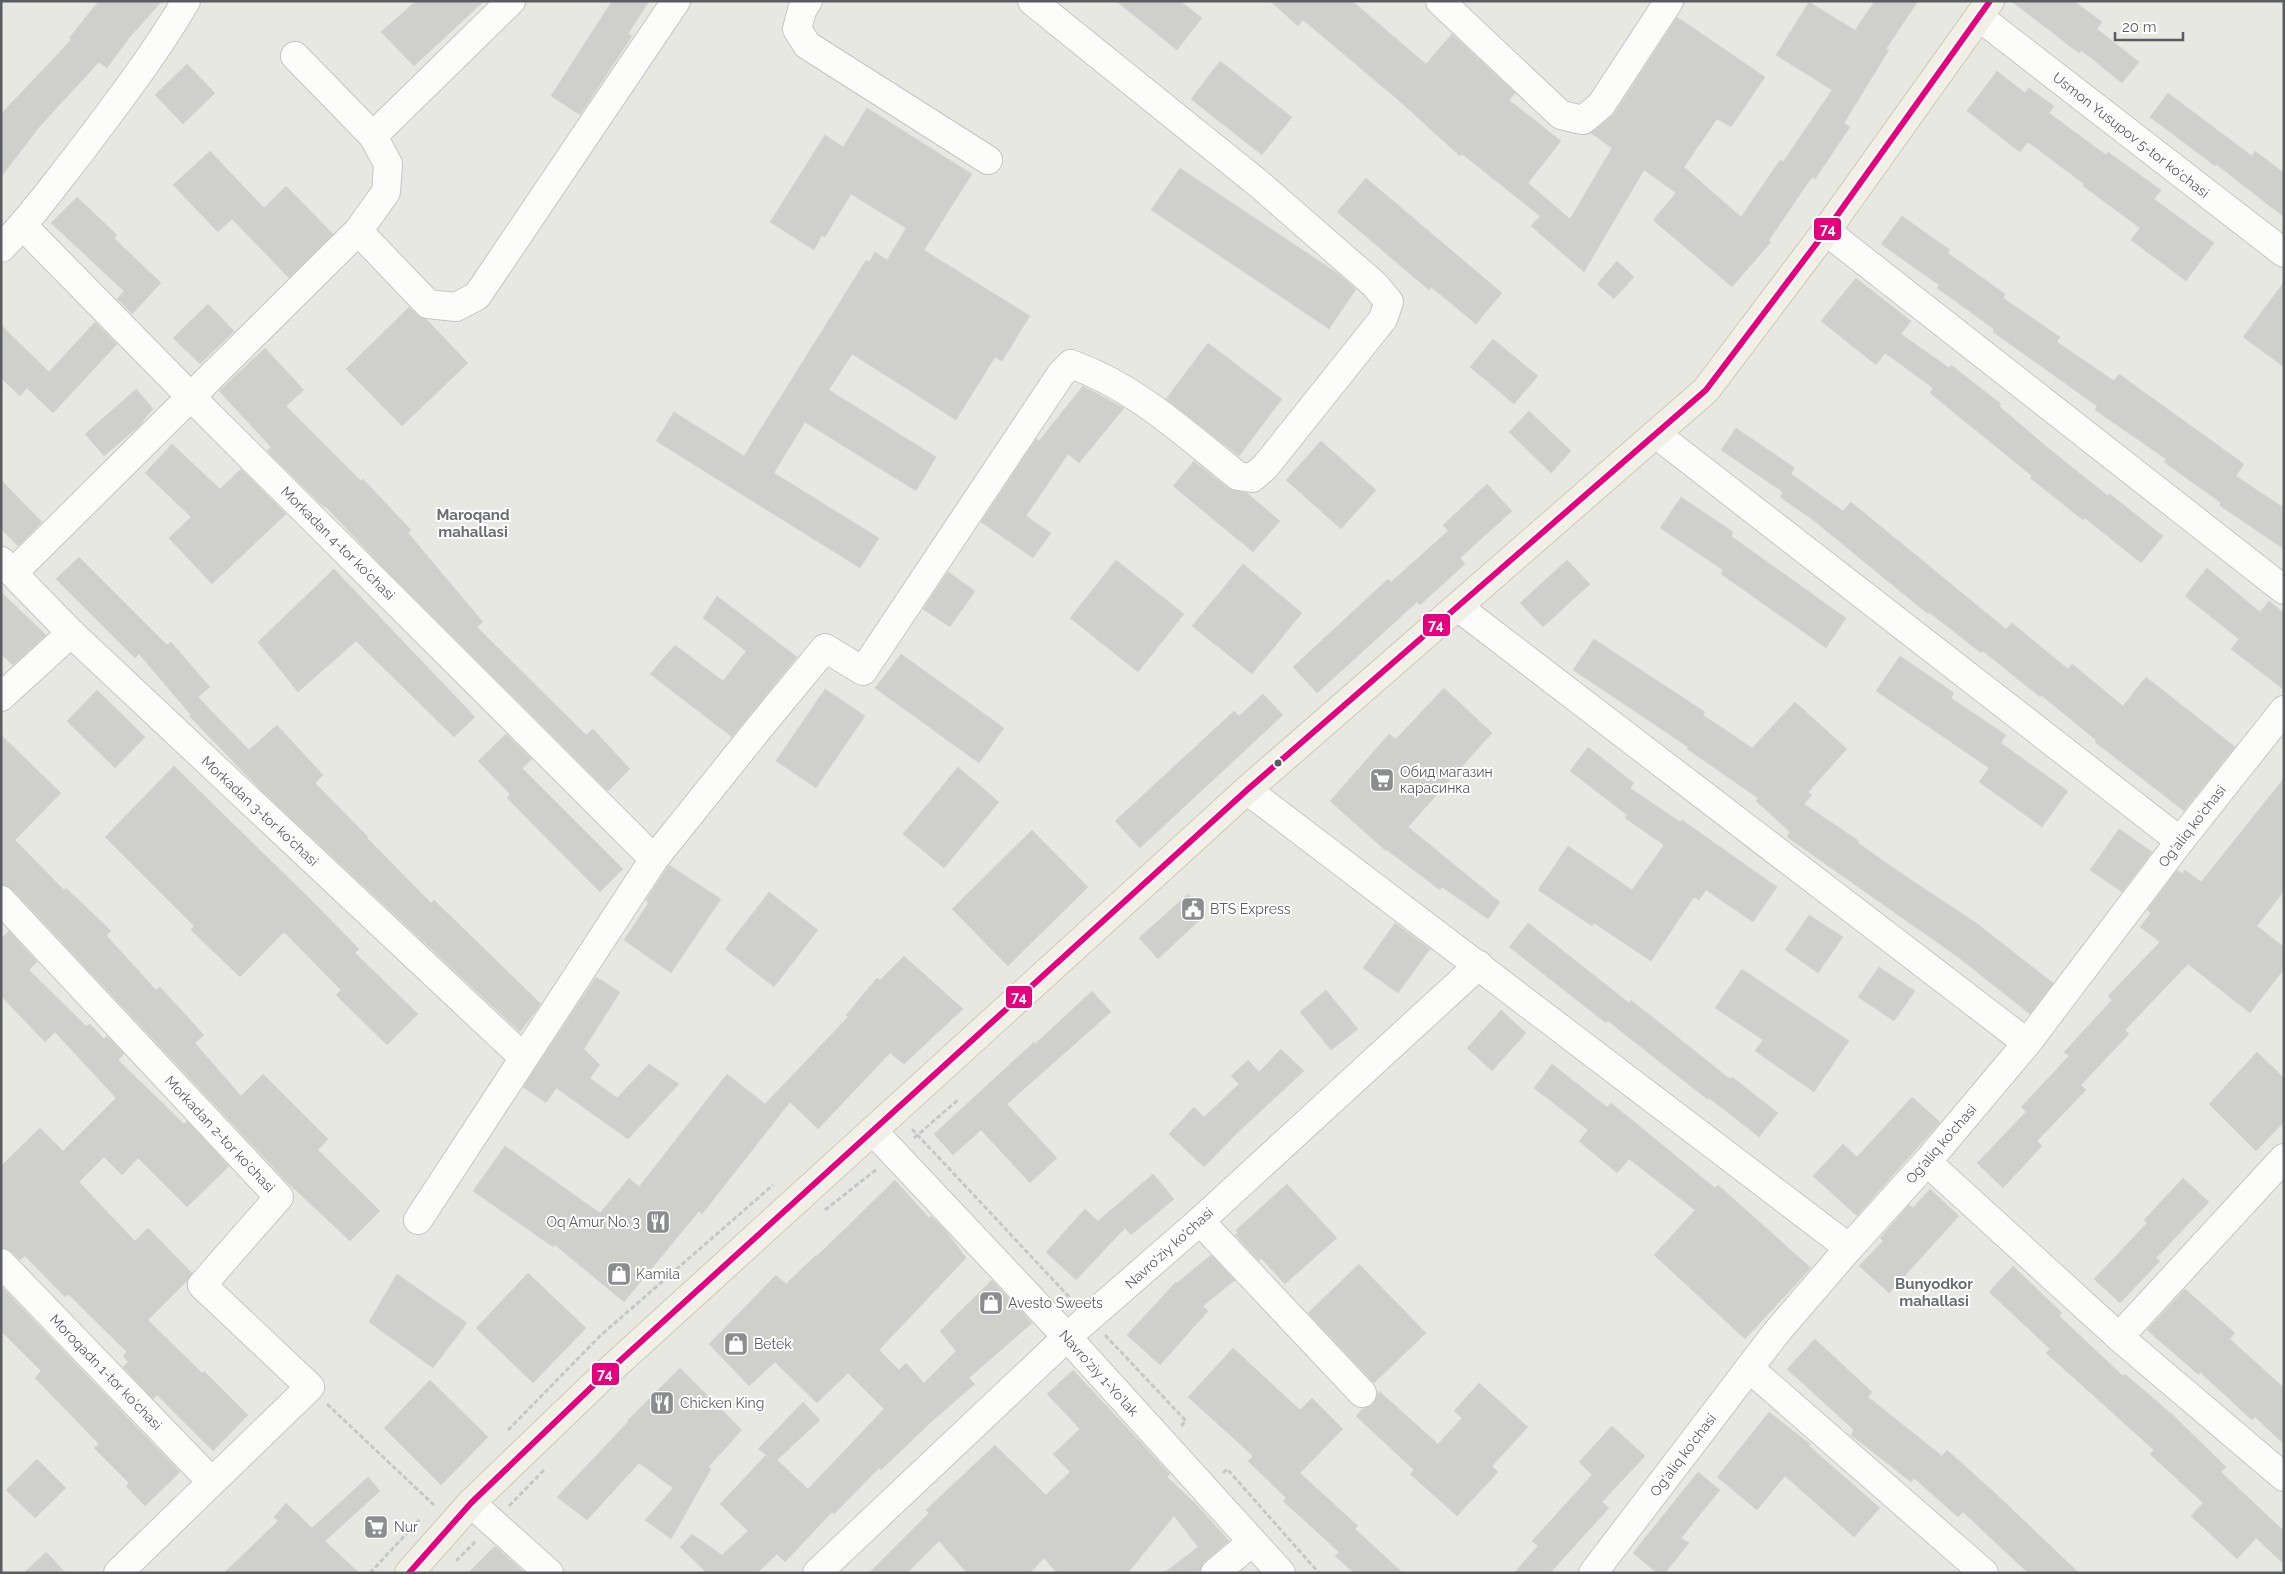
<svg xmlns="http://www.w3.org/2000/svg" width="2285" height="1574" viewBox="0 0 2285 1574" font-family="Raleway,sans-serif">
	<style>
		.building { fill: #cfcfcc; stroke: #d8d6d2 }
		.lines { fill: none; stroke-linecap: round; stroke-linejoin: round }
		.minor-casing { stroke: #c5c5c5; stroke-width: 30 }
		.major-casing { stroke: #cec9b3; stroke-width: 30 }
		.path { stroke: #c4c9c6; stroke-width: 3; stroke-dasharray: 5 2.5; stroke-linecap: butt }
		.minor { stroke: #fcfcfb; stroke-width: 28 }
		.major { stroke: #f0f0e6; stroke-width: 28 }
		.bus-1-casing { stroke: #fff; stroke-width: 10 }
		.bus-1 { stroke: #e5007d; stroke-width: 6 }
		.bus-dot { fill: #595c60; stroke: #fff; stroke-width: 2 }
		.labels { text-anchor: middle; stroke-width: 4; stroke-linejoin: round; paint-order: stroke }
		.street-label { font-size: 14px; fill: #595c60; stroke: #fff }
		.poi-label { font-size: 14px; fill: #595c60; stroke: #fff; text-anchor: start }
		.neighbourhood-label { font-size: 15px; font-weight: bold; fill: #6a6e72; stroke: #fff }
		.line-badge { stroke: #fff; stroke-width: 2 }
		.badge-label { font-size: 14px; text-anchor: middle; font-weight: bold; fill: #fff }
	</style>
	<rect width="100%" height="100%" fill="#e8e8e3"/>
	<g class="building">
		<path d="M99,1h63l-33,37 -22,30 -8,-6 -59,64 -39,51v-63l70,-74 -2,-2z"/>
		<path d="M416,1h68l-70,65 -33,-34z"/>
		<path d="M612,1h37l-21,33 4,2 -52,79 -29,-19z"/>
		<path d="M1116,1h64l22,17 -25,32z"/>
		<path d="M1270,1h82l74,63 26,-30 63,59 -6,7 52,41 -33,42 42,36 42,-71 -21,-15 23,-19 63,-97 88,60 -34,50 -14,-8 -33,48 57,50 39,-57 3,2 49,-72 -56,-35 33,-53 46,28 20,-29h43l-32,48 3,1 -45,73 6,4 -35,52 -3,-2 -43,63 2,2 -39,45 -79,-67 23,-27 -32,-23 -60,102 -53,-46 9,-10 -78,-62 -2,2 -64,-58 -93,-78 -5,6z"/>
		<path d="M2011,1h63l28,21 -5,7 42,33 -17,21 -41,-33 -2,3z"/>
		<path d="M1220,61l72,56 -30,38 -71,-56z"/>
		<path d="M187,64l28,29 -32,31 -28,-29z"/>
		<path d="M1997,71l28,22 4,-5 25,18 -5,7 57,42 2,-3 53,38 -7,9 60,44 -28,38 -55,-41 9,-12 -57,-42 1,-2 -56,-42 -8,10 -53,-41z"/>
		<path d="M2168,93l84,63 3,-5 29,22v44l-68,-53 -1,2 -65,-49z"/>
		<path d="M867,108l105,66 -48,76 106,66 -28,45 -7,-4 -39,63 -104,-66 -23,36 107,67 -20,34 -111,-69 -31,51 105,65 -19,30 -204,-127 18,-29 70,44 122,-196 3,2 6,-10 12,8 19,-32 -55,-34 -26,43 -3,-2 -8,15 -44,-28 55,-87 18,12z"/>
		<path d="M210,151l54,57 22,-22 47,48 -44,44 -57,-59 -14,13 -45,-47z"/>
		<path d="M1180,168l157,105 19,16 -27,40 -178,-119z"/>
		<path d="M1366,178l136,115 -26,31 -45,-37 -2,3 -92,-78z"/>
		<path d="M77,197l40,38 -3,3 47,45 -29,31 -15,-15 7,-8 -73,-68z"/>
		<path d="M1902,216l48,34 -2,3 57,41 -2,4 57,39 -3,5 57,39 5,-7 125,90 -8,12 48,32v41l-65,-44 2,-2 -57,-41 2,-3 -71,-49 2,-4 -104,-74 1,-3 -57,-41 2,-3 -58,-41z"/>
		<path d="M1617,261l17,16 -20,22 -17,-15z"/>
		<path d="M1856,278l55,43 -10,13 48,34 2,-3 50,39 -2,2 49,42 60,48 2,-2 53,42 -22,27 -56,-45 -2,2 -53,-42 2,-2 -102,-83 3,-5 -48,-35 -9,12 -55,-44z"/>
		<path d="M2284,282v85l-41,-30z"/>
		<path d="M208,304l26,27 -34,33 -27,-26z"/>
		<path d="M409,307l8,8 9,4 42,44 -66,63 -56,-57z"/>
		<path d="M95,322l22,22 -64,69 -26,-25 -7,8 -19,-18v-53l48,47z"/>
		<path d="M1493,339l45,37 -24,28 -44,-37z"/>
		<path d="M1208,343l74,56 -43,57 -73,-57z"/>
		<path d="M265,348l39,42 -18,16 75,75 2,-2 48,51 -3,3 75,89 -6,5 109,108 7,-6 37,40 -22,22 -225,-224 -58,-61 -1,1 -57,-56 4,-4 -52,-56z"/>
		<path d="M1083,386l41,22 -45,55 -11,-9 -42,62 25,17 -18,25 -52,-36 55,-83 3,2z"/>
		<path d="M136,389l17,20 -14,17 -35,30 -19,-22z"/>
		<path d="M1529,411l42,40 -20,22 -42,-41z"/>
		<path d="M1736,428l59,40 -4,6 52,37 8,-9 155,127 6,-6 56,46 4,-5 51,42 23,-29 89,70 -51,64 -89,-69 1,-2 -55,-45 -1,2 -57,-46 -2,2 -52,-41 -1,2 -115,-94 -33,-23 3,-5 -62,-42z"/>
		<path d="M1321,441l55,49 -35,39 -55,-49z"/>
		<path d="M172,444l48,45 21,-20 45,45 -74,70 -43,-46 22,-21 -46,-44z"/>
		<path d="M1194,461l34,27 19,5 33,28 -27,31 -80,-66z"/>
		<path d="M1,480l41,42 -24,24 -17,-17z"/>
		<path d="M1487,484l25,27 -52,47 5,6 -45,41 -3,-3 -100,91 -24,-26 95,-88 3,3 57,-51 -5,-6z"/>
		<path d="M1681,497l52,35 -2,4 115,82 -20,30 -105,-74 2,-4 -63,-42z"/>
		<path d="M79,557l88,88 4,-3 39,45 -12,10 51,53 28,-25 46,50 -8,8 53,54 -1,1 64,65 3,-3 107,104 -21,28 -260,-243 -71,-73 2,-1 -52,-61 -4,4 -79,-79z"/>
		<path d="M1116,560l68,54 -46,58 -68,-54z"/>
		<path d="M1567,560l23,24 -47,43 -23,-24z"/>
		<path d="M1243,564l59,49 -50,61 -60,-48z"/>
		<path d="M2207,568l53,44 9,-11 15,12v77l-53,-41 8,-10 -54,-43z"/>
		<path d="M334,569l141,148 -21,20 -98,-96 -58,51 -40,-50z"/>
		<path d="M948,572l27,19 -25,36 -27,-18z"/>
		<path d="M1,592l45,43 -33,30 -12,-11z"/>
		<path d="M717,596l80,61 -65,80 -82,-63 25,-29 48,36 23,-30 -43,-33z"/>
		<path d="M1594,639l111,73 -2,3 49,33 43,-46 52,47 -39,43 4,3 -8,9 55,37 -1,2 53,37 64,42 78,61 -23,31 -72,-57 -171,-120 3,-5 -34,-31 2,-3 -71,-49 1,-2 -115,-77z"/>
		<path d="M901,654l103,74 -25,35 -104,-75z"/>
		<path d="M1900,656l54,37 -3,5 55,37 -5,8 67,48 -26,36 -63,-45 10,-14 -113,-77z"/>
		<path d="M1444,688l48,45 -84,94 92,75 -12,17 -46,-32 -2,3 -53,-40 -1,1 -56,-50 59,-67 7,5z"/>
		<path d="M825,689l40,27 -49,72 -40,-27z"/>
		<path d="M97,690l48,47 -30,31 -48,-47z"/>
		<path d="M1263,694l20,21 -143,133 -25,-27 119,-110 5,5z"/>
		<path d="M506,734l26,25 -10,9 101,101 -23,23 -93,-94 3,-4 -32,-33z"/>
		<path d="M1,735l60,58 -46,47 49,50 2,-2 45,43 -5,4 50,55 4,-3 44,48 -9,8 46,53 22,-22 65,65 -10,11 62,61 -30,30 -64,-60 -274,-292 -11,-4z"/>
		<path d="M1588,747l46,36 -4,5 50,34 2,-2 95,67 -24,35 -47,-32 -7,10 -5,-3 -43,64 -57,-38 -2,3 -54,-36 30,-44 64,44 32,-45 -39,-27 2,-3 -57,-44z"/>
		<path d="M174,766l139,136 46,47 -4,4 63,61 -31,31 -51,-50 5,-5 -57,-58 -44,45 -49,-47 3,-4 -89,-89z"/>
		<path d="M958,767l41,35 -55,66 -41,-34z"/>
		<path d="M2284,778v113l-27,35 27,21v22l-34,44 -62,-49 -63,66 4,4 -48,51 5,5 -49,51 5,5 -39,42 -26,-25 49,-51 -5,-5 48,-51 -5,-4 48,-52 -4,-4 52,-54 -20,-15 11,-14 -4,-3 30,-40 5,4 3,-4 16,12z"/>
		<path d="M2119,829l33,23 -30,40 -32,-22z"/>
		<path d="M1032,830l56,57 -80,79 -56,-57z"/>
		<path d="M669,865l52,34 -50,74 -47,-33 25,-38 -3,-2z"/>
		<path d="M769,892l49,38 -44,57 -49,-38z"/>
		<path d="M1188,894l18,20 -48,45 -19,-21z"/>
		<path d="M1809,915l34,22 -25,36 -33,-23z"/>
		<path d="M1395,923l35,26 -32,44 -35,-25z"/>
		<path d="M1528,923l101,80 2,-3 99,79 2,-2 46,36 -19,24 -50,-39 -2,1 -99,-78 -2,2 -97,-76z"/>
		<path d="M9,931l28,31 -8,8 57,56 4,-2 14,15 3,-3 17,18 -6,6 66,64 3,-3 42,45 -42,41 -49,-49 -16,17 -18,-18 -25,25 56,59 13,-13 44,45 -5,8 -39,39 54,53 2,-2 44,44 -35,36 -56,-56 -4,4 -30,-32 5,-5 -5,-6 4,-4 -59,-58 -3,3 -40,-41 -5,4 -8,-8 -11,-4v-82l39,-38 23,23 53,-53 -61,-66 -10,10 -44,-46v-57z"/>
		<path d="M904,956l59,53 -59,55 -14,-11 -72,76 -28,-27 -88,112 -3,-3 -75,91 -69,-57 -2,2 -80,-56 32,-45 95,67 29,-35 10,9 88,-113 38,30 83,-87 -2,-2 31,-37 3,2z"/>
		<path d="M1879,967l36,24 -21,30 -36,-24z"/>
		<path d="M1742,969l107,72 -35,51 -59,-41 8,-11 -48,-32z"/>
		<path d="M596,977l24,15 -36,57 16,16 -10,13 27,20 32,-34 30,20 -51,55 -72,-51 -10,15 -23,-16z"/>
		<path d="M1326,990l32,39 -27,21 -31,-38z"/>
		<path d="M1092,991l19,21 -104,92 50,54 -27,25 -49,-53 -28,25 -19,-21 100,-92 1,2z"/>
		<path d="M1501,1010l25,23 -34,38 -25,-23z"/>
		<path d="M1281,1049l23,22 -68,63 -32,33 -35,-33 25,-27 10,10 35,-33 -8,-8 17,-16 11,12z"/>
		<path d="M2257,1052l27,26v44l-28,29 -47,-47z"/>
		<path d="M1552,1064l55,43 4,-4 104,85 3,-3 93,83 -66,71 -91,-84 41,-45 -66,-51 -12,14 -38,-32 9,-11 -54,-42z"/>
		<path d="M1912,1097l28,25 -83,94 -44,-40 30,-32 14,13z"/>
		<path d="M1153,1174l21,25 -43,36 -6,-7 -49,52 -30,-28 39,-43 13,12z"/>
		<path d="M2183,1178l26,24 -53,56 4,3 -40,42 -26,-24 53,-56 -3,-3z"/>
		<path d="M895,1180l34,38 2,-2 15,15 20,27 -87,92 20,20 7,-7 18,20 32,-32 -16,-20 52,-51 40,43 -63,55 6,6 -43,37 -51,49 -2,-2 -45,46 -2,-2 -47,50 -8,-8 -20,19h-54l2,-2 -25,-24 12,-13 30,21 26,-24 -28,-27 46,-49 -8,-6 45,-47 17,18 -43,40 31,29 76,-80 -36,-36 -31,30 -42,-41 -26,24 -40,-42 67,-69 10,9 30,-29 1,1z"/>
		<path d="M1287,1184l50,54 -52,46 -24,-26 -2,3 -24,-26 3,-2 -2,-3z"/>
		<path d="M1930,1189l29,27 -70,77 -30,-27 24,-25 -3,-3 29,-33 4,3z"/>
		<path d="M1211,1255l24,25 -32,26 5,5 -48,54 -33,-30 49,-53 1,1z"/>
		<path d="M1359,1264l67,69 -52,50 -66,-70z"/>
		<path d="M2013,1266l49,47 -3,3 64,60 2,-2 50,43 51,50 -5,5 63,59v33l-28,-26 -19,21 -46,-43 12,-13 -53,-49 4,-4 -108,-97 4,-4 -61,-57z"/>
		<path d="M528,1273l58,55 -53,55 -57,-55z"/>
		<path d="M397,1274l70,49 -34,45 -64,-46z"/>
		<path d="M1,1286l179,186 -35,34 -19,-20 3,-3 -35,-35 5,-4 -64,-66 6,-7 -40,-40z"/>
		<path d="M2185,1289l50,44 -5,6 54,49v56l-29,-27 -3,3 -52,-48 -1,3 -52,-45z"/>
		<path d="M1815,1339l57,53 -4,5 74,59 5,-6 47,42 85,81h-51l-65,-61 -5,5 -44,-39 -3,4 -60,-47 3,-5 -67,-61z"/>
		<path d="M1233,1348l67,62 12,-12 31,31 -43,44 58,53 -3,3 48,44h-49l-19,-17 4,-4 -56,-51 3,-3 -38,-37 5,-5 -65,-59z"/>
		<path d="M680,1368l62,62 -34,37 3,2 -40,70 -26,-19 28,-32 -34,-25 -52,57 -30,-23 71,-75 -1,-1z"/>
		<path d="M1073,1370l97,104 -3,3 30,28 32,36 -24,20 -5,10 -36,2 34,-26 -24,-31 -46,57h-71l-13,-15 -14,15h-63l-28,-32 -32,32h-38l60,-60 -3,-3 69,-65 51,50 24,-23 -17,-18 27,-25 -33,-35z"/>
		<path d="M430,1380l58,57 -47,48 -57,-57z"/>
		<path d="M1479,1383l49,44 -36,39 6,6 -41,44 -47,-42 4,-4 -58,-54 7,-8 10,-4 6,-13 59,53 24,-26 -8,-7z"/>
		<path d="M1769,1412l41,32 -1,2 71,62 -26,29 -69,-61 -28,34 -40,-33z"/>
		<path d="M1612,1426l33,30 -43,46 7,6 -59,65h-36l24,-27 -6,-5 60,-66 -13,-13z"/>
		<path d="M37,1459l29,29 -31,30 -29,-28z"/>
		<path d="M1698,1472l22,18 -39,48 8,5 -24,30h-8l-24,-20z"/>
		<path d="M368,1477l12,14 -55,50 34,32h-135l54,-52 -4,-4 12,-14 26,25z"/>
		<path d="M495,1546l30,27h-57z"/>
		<path d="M46,1552l20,21h-42z"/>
	</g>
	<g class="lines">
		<defs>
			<g id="minor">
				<path d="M808,1l-6,9 -5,19 10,16 181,115"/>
				<path d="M1440,1l121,114 22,5 18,-15 68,-104"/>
				<path d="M1979,17l305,236"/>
				<path d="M295,56l78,80 15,28 -2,28 -28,39"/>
				<path d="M373,136l138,-135"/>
				<path d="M23,226l168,171 463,462"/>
				<path d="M1826,231l458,359"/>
				<path d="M1,248c30,-30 54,-64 80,-97 37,-49 74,-97 105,-150"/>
				<path d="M1656,434l524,407"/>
				<path d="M1,561l70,72 452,424"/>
				<path d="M13,573l345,-342 70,73 28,3 21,-11 199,-295"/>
				<path d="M1458,607l569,436"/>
				<path d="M1,697l70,-64"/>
				<path d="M1247,790l602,458"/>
				<path d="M1,900l278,297 -77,88 108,102 -192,186"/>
				<path d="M873,1131l194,206 214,236"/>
				<path d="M1927,1162l192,175 165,140"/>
				<path d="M418,1220l236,-361 105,-131 66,-80 38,23 198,-297 10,-10c66,24 113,69 167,112l14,2 13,-11 118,-148 6,-17 -14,-17 -116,-101 -227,-183"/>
				<path d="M1200,1221l162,172"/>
				<path d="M1,1263l210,218"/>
				<path d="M2119,1337l165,-179"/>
				<path d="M1749,1368l235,205"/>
				<path d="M471,1503l78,70"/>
				<path d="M817,1573l250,-236 133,-116 279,-256"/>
				<path d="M1215,1573l37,-31"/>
				<path d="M1593,1573l183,-240 73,-85 78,-86 100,-119 153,-202 104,-131"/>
			</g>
			<path id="major" d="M409,1573l62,-70 129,-124 647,-589 459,-400 120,-159 164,-230"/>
		</defs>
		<use href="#minor" class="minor-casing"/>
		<use href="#major" class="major-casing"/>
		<g class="path">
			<path d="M912,1129l160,171"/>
			<path d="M914,1138l45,-39"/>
			<path d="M825,1210l52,-41"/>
			<path d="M1105,1335l81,86 -6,6"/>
			<path d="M327,1404l108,102"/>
			<path d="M508,1430l93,-95 172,-150"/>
			<path d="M1223,1473l4,-4 92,104"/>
			<path d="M509,1506l36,-37"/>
			<path d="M456,1561l20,-20"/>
			<path d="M370,1573l51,-55"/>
		</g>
		<use href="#minor" class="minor"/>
		<use href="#major" class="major"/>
		<defs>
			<path id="bus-1" d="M409,1573l62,-70 129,-124 647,-589 459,-400 120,-159 164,-230"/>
		</defs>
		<use href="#bus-1" class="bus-1-casing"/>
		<use href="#bus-1" class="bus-1"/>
	</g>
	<defs>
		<symbol id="supermarket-square" viewBox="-11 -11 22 22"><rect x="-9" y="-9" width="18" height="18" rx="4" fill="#8b8d8e" stroke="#fff"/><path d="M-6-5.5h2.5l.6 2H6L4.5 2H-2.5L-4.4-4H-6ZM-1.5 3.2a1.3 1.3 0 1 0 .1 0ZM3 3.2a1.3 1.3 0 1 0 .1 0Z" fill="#fff"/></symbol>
		<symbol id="civic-square" viewBox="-11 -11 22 22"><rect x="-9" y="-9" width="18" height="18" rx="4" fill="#8b8d8e" stroke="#fff"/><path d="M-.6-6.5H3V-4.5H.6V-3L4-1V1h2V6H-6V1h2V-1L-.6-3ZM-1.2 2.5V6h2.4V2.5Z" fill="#fff"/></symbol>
		<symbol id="restaurant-square" viewBox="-11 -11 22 22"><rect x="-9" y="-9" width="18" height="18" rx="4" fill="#8b8d8e" stroke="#fff"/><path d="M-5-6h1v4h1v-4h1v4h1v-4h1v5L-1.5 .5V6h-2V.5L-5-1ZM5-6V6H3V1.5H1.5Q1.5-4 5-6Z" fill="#fff"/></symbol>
		<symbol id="shop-square" viewBox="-11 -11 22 22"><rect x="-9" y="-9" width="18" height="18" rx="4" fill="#8b8d8e" stroke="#fff"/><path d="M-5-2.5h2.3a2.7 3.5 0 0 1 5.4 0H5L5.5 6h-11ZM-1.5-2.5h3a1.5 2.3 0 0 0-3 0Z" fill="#fff"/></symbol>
	</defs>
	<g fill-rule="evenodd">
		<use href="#supermarket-square" x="1368" y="766" width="28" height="28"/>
		<use href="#civic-square" x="1179" y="895" width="28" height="28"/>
		<use href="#restaurant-square" x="644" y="1208" width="28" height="28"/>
		<use href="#shop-square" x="605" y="1260" width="28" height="28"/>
		<use href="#shop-square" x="977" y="1289" width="28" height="28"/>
		<use href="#shop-square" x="722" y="1330" width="28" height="28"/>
		<use href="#restaurant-square" x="648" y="1389" width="28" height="28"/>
		<use href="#supermarket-square" x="362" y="1513" width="28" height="28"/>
	</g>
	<circle class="bus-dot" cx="1278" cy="763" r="4.5"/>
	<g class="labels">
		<g class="street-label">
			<text transform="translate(2131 135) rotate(38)" y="5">Usmon Yusupov 5-tor ko'chasi</text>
			<text transform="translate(338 543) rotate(45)" y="5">Morkadan 4-tor ko'chasi</text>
			<text transform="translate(260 811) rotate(43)" y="5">Morkadan 3-tor ko'chasi</text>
			<text transform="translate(2192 826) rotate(-52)" y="5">Og'aliq ko'chasi</text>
			<text transform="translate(220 1134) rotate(47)" y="5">Morkadan 2-tor ko'chasi</text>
			<text transform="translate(1941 1144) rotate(-49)" y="5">Og'aliq ko'chasi</text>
			<text transform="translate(1169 1248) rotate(-42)" y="5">Navro'ziy ko'chasi</text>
			<text transform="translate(106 1372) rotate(46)" y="5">Morоqadn 1-tor ko'chasi</text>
			<text transform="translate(1099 1373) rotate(48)" y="5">Navro'ziy 1-Yo'lak</text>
			<text transform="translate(1683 1455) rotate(-53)" y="5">Og'aliq ko'chasi</text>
		</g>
		<g class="poi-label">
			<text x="1400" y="777">Обид магазин<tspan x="1400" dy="16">карасинка</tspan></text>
			<text x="1210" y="914">BTS Express</text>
			<text x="640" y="1227" text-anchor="end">Oq Amur No. 3</text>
			<text x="636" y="1279">Kamila</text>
			<text x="1008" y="1308">Avesto Sweets</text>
			<text x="754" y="1349">Betek</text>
			<text x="680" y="1408">Chicken King</text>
			<text x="394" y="1532">Nur</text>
		</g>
		<g class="neighbourhood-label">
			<text x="473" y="520">Maroqand<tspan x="473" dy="17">mahallasi</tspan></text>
			<text x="1934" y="1289">Bunyodkor<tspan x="1934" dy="17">mahallasi</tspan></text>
		</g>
	</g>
	<g class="line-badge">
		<rect x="1813" y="217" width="29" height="24" rx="5" fill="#e5007d"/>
		<rect x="1422" y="613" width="29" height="24" rx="5" fill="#e5007d"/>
		<rect x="1005" y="985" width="28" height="24" rx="5" fill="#e5007d"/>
		<rect x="591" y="1362" width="29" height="24" rx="5" fill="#e5007d"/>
	</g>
	<g class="badge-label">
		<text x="1828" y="234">74</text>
		<text x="1436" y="630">74</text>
		<text x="1019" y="1002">74</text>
		<text x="605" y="1379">74</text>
	</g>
	<rect width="2285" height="1574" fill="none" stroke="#595c60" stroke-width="5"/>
	<path d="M2115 32v8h68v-8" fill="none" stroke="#595c60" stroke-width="2.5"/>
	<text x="2122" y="32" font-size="15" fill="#595c60" stroke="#ffffff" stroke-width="4" paint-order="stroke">20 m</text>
</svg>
